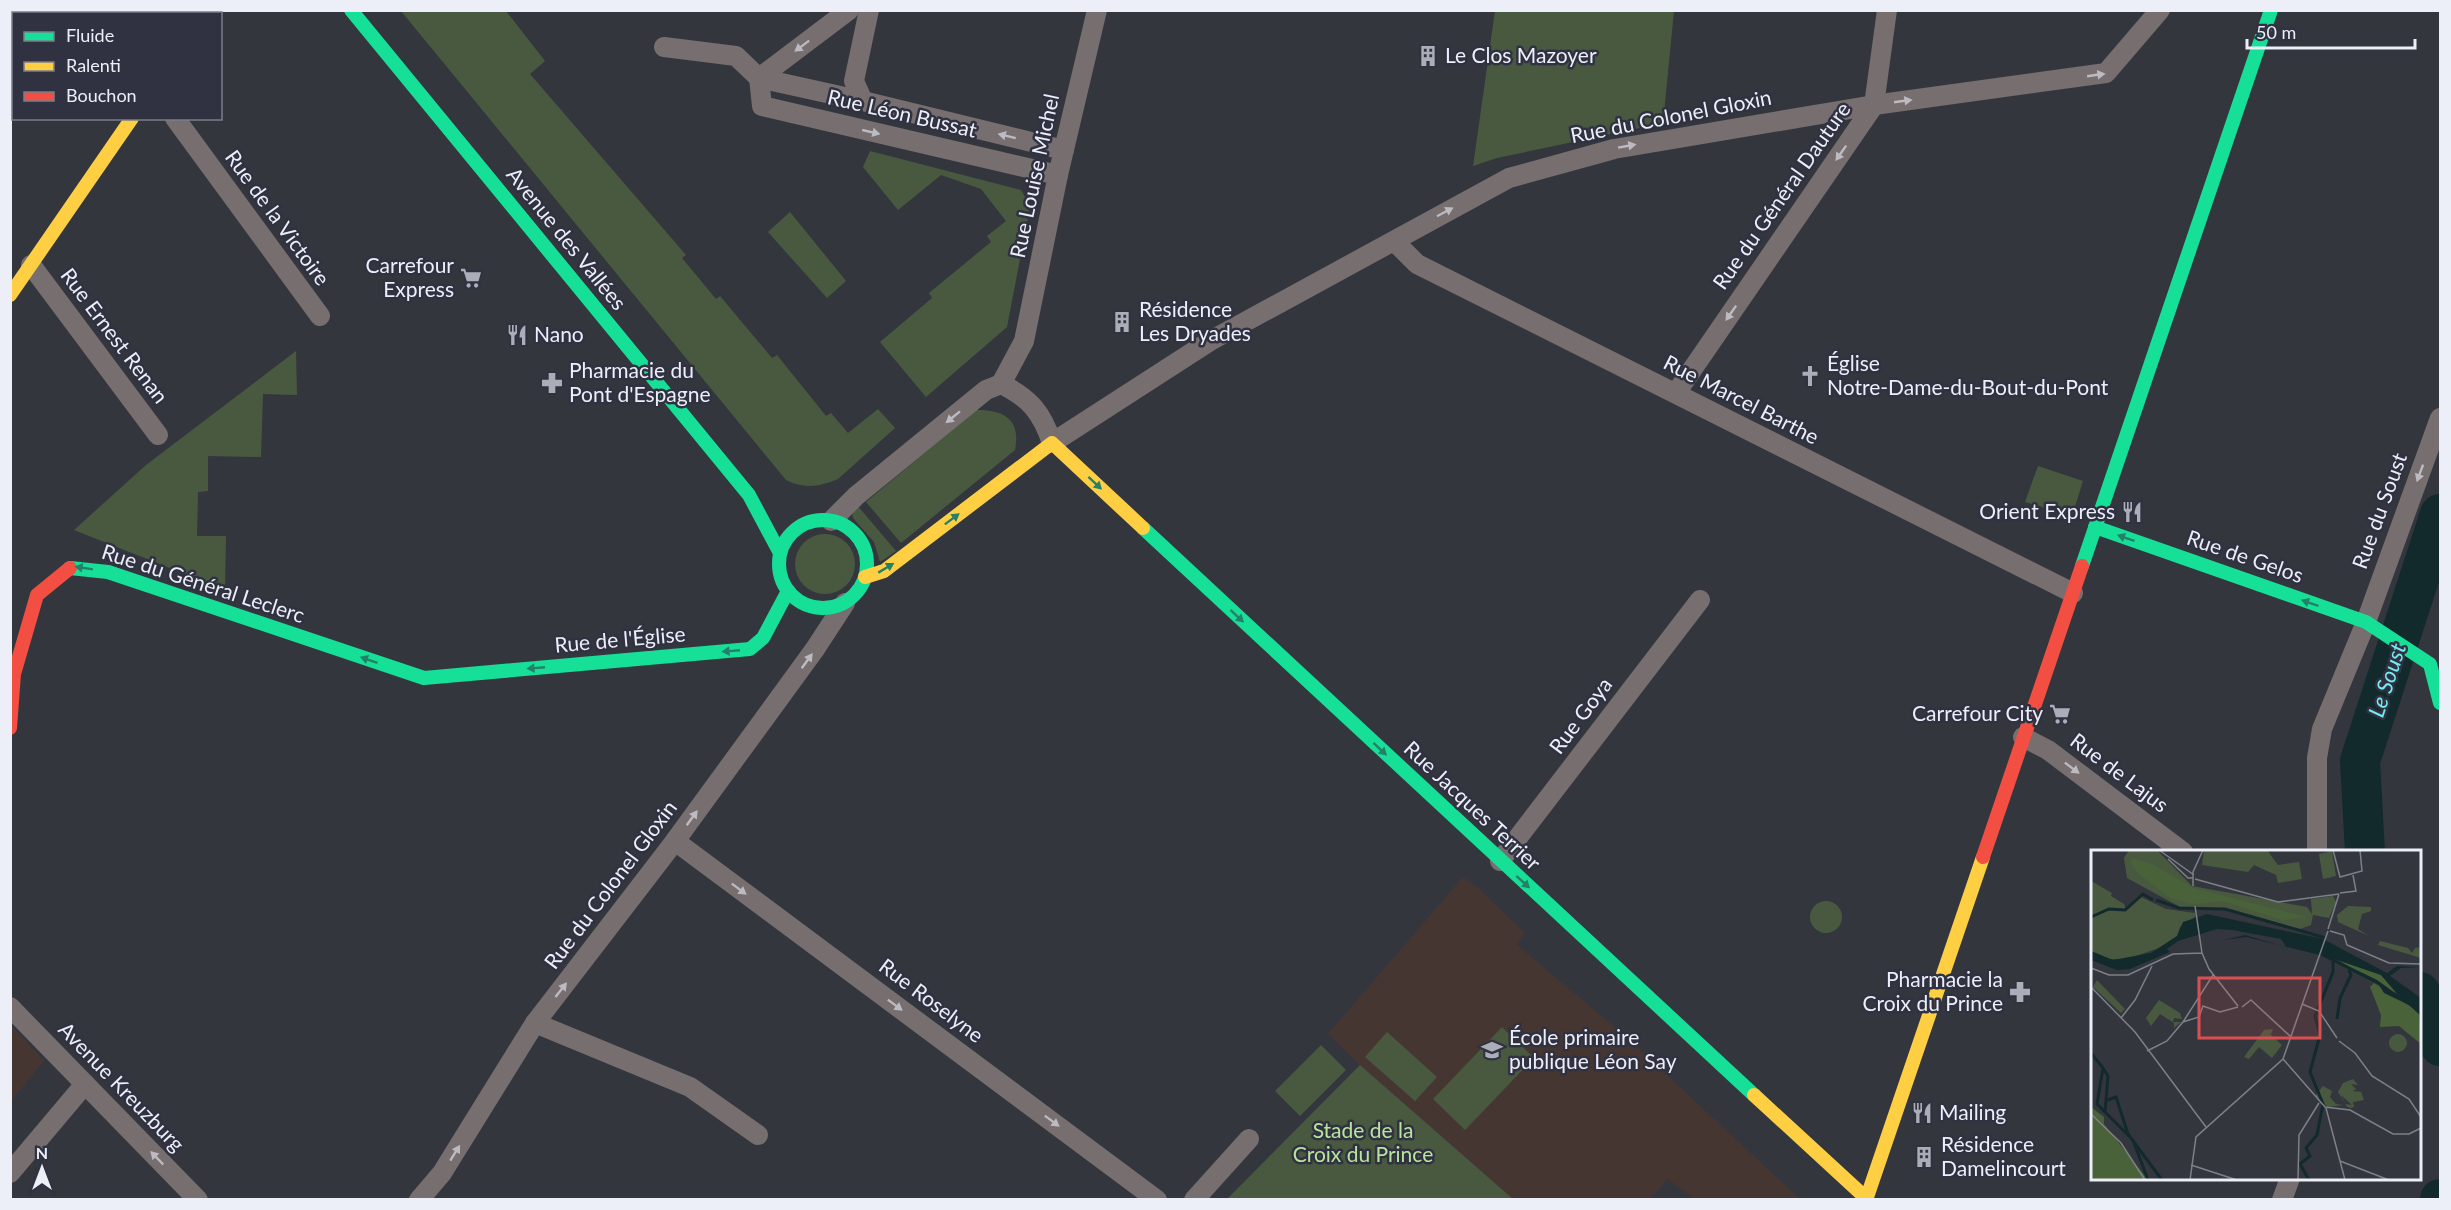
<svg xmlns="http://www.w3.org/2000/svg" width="2451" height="1210" viewBox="0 0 2451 1210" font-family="Lato,sans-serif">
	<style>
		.education { fill: #463632 }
		.green { fill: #495940 }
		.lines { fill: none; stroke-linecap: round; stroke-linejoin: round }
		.river { stroke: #122a2c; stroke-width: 40 }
		.street { stroke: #766e6f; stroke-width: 20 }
		.fast { stroke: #16e098; stroke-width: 14 }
		.slow { stroke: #ffcf43; stroke-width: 14 }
		.jam { stroke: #f24e42; stroke-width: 14 }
		.oneway { fill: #bdbbc1 }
		.oneway2 { fill: #248069 }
		.labels { text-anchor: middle; stroke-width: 5; stroke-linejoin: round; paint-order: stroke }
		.poi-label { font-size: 21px; fill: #eceef8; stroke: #303242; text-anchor: start }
		.street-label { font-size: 21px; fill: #eceef8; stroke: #303242 }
		.park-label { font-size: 21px; fill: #b9e59a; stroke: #303242 }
		.water-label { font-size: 22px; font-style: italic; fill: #73edf1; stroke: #303242 }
		.inset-river { fill: none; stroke: #122a2c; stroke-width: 3 }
		.inset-road { fill: none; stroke: #7e8088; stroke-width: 1.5 }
		.view { fill: #da5052; fill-opacity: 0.15; stroke: #da5052; stroke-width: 3 }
		.inset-edge { fill: none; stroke: #eceef8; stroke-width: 3 }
	</style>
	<rect width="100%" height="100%" fill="#34363e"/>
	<g class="education">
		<path d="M1463,877l15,11 47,45 -9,11 107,90 177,165h-106l-26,-20 -18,20h-137l-153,-134 -32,-31z"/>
		<path d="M10,1024l34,37 -33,40h-1z"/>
	</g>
	<g class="green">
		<path d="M401,11h105l39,50 -15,13 156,181 -4,3 34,41 4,-3 52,62 5,-3 49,61 5,-3 17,20 30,-24 17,19 -57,51c-19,8 -34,10 -52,1z"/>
		<path d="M1495,11h179l-11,112 -166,35 -24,8z"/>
		<path d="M870,151l151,39 7,12 1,10 -22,115 -81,70 -46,-55 52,-44 -3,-5 62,-51 -4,-6 19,-15 -25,-32 -40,-14 -43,35 -35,-43z"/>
		<path d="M790,212l56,69 -19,17 -59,-66z"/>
		<path d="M296,351l1,44 -34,-1 -2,63 -53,-1v35l-10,1 -1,44h29l-1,54 -151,-60 72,-65z"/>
		<path d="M976,410c28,0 45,9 39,40l-114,93 -35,-41z"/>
		<path d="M2038,466l45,15 -11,35 -47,-14z"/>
		<path d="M857,505l39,46 -16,11 -6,-20 -21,-24 -1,-7z"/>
		<circle cx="825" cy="564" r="30"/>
		<circle cx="1826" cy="917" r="16"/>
		<path d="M1502,1027l32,31 -69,72 -32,-31z"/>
		<path d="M1387,1032l50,45 -22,24 -50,-44z"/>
		<path d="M1321,1045l25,25 -46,46 -25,-25z"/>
		<path d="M1360,1065l153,134h-286z"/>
	</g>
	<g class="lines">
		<g class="river">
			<path d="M2365,852l-5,-91 80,-247"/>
			<path d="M2420,992l20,54"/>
			<path d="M2440,1200v-1"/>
		</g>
		<g class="street">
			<path d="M97,10l2,4"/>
			<path d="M849,10l-90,68 3,28 296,69"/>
			<path d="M869,10l-15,71 9,20 201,49"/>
			<path d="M664,47l72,9 23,22 104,23"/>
			<path d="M175,118l145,198"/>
			<path d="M1394,241l23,23 656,329"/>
			<path d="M31,265l127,170"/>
			<path d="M1001,384l23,-43 34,-166 39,-165"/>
			<path d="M1676,393l198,-288 13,-95"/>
			<path d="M831,521l25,-25 130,-106 15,-6c29,14 41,29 51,59l158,-102 299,-163 105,-29 260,-44 232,-32 54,-63"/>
			<path d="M2023,737l25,13 135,102"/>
			<path d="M675,841l482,359"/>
			<path d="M2317,852v-94l5,-29 44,-107 74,-204"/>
			<path d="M1500,861l200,-261"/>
			<path d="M10,1007l188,193"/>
			<path d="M535,1023l155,64 68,48"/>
			<path d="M10,1173l75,-89"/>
			<path d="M419,1200l23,-27 93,-150 140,-182 140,-192 30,-46"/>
			<path d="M1194,1200l55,-61"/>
			<path d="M2282,1200l8,-22"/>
		</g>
		<g class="fast">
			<path d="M351,10l398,485 31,58"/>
			<path d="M202,14l2,-4"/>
			<circle cx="823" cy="564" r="44"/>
			<path d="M2095,527l271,95 64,42 10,39"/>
			<path d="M1143,528l611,567"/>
			<path d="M2082,566l189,-556"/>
			<path d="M70,568l38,4 316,106 326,-29 13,-11 25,-47"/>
		</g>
		<g class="slow">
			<path d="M10,295l122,-177"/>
			<path d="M865,577l19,-6 168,-128 91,85"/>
			<path d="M1754,1095l112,103"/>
			<path d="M1866,1200l117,-343"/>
		</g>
		<g class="jam">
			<path d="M10,728l4,-54 23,-79 33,-27"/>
			<path d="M1983,857l99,-291"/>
		</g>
	</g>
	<defs><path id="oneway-solid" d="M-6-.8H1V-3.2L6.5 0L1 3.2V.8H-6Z" transform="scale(1.5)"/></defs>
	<g class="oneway">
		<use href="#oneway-solid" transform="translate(802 46) rotate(143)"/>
		<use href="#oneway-solid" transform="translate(2096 75) rotate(-8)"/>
		<use href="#oneway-solid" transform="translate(1903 101) rotate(-8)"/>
		<use href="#oneway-solid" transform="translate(871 132) rotate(13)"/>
		<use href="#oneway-solid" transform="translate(1007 136) rotate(-166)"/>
		<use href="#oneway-solid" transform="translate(1627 146) rotate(-10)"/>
		<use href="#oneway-solid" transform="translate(1841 153) rotate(125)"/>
		<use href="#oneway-solid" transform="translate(1445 212) rotate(-28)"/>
		<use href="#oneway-solid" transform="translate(1731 313) rotate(125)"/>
		<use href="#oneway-solid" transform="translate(953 417) rotate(141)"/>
		<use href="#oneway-solid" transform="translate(2420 473) rotate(110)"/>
		<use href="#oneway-solid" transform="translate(807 661) rotate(-54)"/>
		<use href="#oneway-solid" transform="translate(2072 768) rotate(37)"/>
		<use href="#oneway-solid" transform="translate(692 818) rotate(-54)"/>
		<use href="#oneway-solid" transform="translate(739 889) rotate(37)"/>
		<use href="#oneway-solid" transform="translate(561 990) rotate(-52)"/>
		<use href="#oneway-solid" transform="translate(895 1005) rotate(37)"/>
		<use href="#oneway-solid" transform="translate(1052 1121) rotate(37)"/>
		<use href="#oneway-solid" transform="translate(455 1153) rotate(-58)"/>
		<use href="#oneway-solid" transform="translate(157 1158) rotate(-134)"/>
	</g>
	<g class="oneway2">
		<use href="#oneway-solid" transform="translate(1095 483) rotate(43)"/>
		<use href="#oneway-solid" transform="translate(952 519) rotate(-37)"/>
		<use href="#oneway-solid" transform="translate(2126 538) rotate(-161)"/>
		<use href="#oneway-solid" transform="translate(84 568) rotate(-171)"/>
		<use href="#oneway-solid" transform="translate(886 568) rotate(-31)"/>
		<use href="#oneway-solid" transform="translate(2310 603) rotate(-161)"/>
		<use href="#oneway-solid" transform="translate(1237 616) rotate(43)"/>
		<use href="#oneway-solid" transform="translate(731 651) rotate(175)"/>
		<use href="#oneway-solid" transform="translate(369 660) rotate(-161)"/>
		<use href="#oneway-solid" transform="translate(536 668) rotate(175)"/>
		<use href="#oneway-solid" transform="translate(1380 749) rotate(43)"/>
		<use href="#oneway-solid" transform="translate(1523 882) rotate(42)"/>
	</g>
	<defs>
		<symbol id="building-bare" viewBox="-9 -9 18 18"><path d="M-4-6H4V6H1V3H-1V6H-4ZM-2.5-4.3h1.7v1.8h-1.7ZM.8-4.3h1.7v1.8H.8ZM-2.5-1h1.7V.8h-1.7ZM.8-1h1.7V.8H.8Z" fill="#acaeb7" stroke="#303242" stroke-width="2.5" paint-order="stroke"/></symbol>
		<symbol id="supermarket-bare" viewBox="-9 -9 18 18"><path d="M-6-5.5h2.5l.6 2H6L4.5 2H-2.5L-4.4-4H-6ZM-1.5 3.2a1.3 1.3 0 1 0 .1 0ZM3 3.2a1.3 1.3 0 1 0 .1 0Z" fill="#acaeb7" stroke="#303242" stroke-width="2.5" paint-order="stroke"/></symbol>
		<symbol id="restaurant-bare" viewBox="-9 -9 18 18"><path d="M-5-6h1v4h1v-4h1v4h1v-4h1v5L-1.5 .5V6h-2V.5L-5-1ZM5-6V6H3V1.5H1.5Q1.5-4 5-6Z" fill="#acaeb7" stroke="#303242" stroke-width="2.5" paint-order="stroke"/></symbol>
		<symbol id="church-bare" viewBox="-9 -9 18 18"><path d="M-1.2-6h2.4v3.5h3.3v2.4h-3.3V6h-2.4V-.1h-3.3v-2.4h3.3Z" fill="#acaeb7" stroke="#303242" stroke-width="2.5" paint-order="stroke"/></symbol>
		<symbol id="pharmacy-bare" viewBox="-9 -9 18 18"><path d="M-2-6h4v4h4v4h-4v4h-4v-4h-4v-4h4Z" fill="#acaeb7" stroke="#303242" stroke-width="2.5" paint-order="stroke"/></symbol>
		<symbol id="school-bare" viewBox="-9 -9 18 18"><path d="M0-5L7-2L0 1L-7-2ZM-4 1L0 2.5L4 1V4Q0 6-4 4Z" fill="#acaeb7" stroke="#303242" stroke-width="2.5" paint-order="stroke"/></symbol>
	</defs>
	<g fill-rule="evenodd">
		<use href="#building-bare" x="1413" y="41" width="30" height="30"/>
		<use href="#supermarket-bare" x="456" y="263" width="30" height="30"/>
		<use href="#building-bare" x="1107" y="307" width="30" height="30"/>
		<use href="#restaurant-bare" x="502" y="320" width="30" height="30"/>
		<use href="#church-bare" x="1795" y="361" width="30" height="30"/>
		<use href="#pharmacy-bare" x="537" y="368" width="30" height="30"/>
		<use href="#restaurant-bare" x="2117" y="497" width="30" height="30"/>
		<use href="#supermarket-bare" x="2045" y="699" width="30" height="30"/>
		<use href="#pharmacy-bare" x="2005" y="977" width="30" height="30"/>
		<use href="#school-bare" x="1477" y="1035" width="30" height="30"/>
		<use href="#restaurant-bare" x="1907" y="1098" width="30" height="30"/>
		<use href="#building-bare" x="1909" y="1142" width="30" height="30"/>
	</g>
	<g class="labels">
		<g class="poi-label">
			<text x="1445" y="63">Le Clos Mazoyer</text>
			<text x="454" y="273" text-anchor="end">Carrefour<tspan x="454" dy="24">Express</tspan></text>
			<text x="1139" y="317">Résidence<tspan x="1139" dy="24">Les Dryades</tspan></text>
			<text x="534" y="342">Nano</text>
			<text x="1827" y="371">Église<tspan x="1827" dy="24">Notre-Dame-du-Bout-du-Pont</tspan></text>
			<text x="569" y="378">Pharmacie du<tspan x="569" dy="24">Pont d'Espagne</tspan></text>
			<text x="2115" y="519" text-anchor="end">Orient Express</text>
			<text x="2043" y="721" text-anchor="end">Carrefour City</text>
			<text x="2003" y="987" text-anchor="end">Pharmacie la<tspan x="2003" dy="24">Croix du Prince</tspan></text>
			<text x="1509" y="1045">École primaire<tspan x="1509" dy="24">publique Léon Say</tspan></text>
			<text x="1939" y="1120">Mailing</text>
			<text x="1941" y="1152">Résidence<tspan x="1941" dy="24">Damelincourt</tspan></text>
		</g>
		<g class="street-label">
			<text transform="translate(902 114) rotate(13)" y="7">Rue Léon Bussat</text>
			<text transform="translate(1671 117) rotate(-11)" y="7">Rue du Colonel Gloxin</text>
			<text transform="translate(1035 176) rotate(-78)" y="7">Rue Louise Michel</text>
			<text transform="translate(1782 196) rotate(-55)" y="7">Rue du Général Dauture</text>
			<text transform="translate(277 218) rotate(54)" y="7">Rue de la Victoire</text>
			<text transform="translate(566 239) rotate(51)" y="7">Avenue des Vallées</text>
			<text transform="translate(114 336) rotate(53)" y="7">Rue Ernest Renan</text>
			<text transform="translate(1741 400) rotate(27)" y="7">Rue Marcel Barthe</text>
			<text transform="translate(2380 511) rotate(-70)" y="7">Rue du Soust</text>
			<text transform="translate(2245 557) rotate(19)" y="7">Rue de Gelos</text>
			<text transform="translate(203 584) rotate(18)" y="7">Rue du Général Leclerc</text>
			<text transform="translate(620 640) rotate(-5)" y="7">Rue de l'Église</text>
			<text transform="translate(1581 716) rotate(-53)" y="7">Rue Goya</text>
			<text transform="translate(2119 773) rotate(37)" y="7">Rue de Lajus</text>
			<text transform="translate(1472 806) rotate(43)" y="7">Rue Jacques Terrier</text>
			<text transform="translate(611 885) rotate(-53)" y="7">Rue du Colonel Gloxin</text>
			<text transform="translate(931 1001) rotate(37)" y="7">Rue Roselyne</text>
			<text transform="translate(121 1087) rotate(46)" y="7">Avenue Kreuzburg</text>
		</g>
		<g class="park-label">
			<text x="1363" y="1138">Stade de la<tspan x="1363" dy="24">Croix du Prince</tspan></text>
		</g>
		<g class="water-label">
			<text transform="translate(2387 680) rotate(-72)" y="8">Le Soust</text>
		</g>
	</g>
	<g transform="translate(2091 850)">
		<rect width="330" height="330" fill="#34363e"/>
		<path d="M38,0h28l35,36 115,21 5,7 -1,-15 22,-3 3,6 -7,16 -16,-3 -2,10 -11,4 -75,-20 -45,-2 -53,-29 -3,-20zM113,0h63l11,15 21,-3 3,17 -24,4 -2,-8 -22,-10 -6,7 -46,-7zM241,1l4,25 -13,3 -4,-25zM0,31l21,12 -1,3 13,8 2,7 15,-14 25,12 29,4v4l-15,10 -3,9 -15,11 -35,12h-19l-17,-8zM257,56l23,1v4l-9,3 -4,15 11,7 -31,-14 -1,-7zM289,91l28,7 4,5 3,-5 6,-1v11l-43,-13zM6,130l28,29 -4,4 -28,-26zM68,150l21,13 2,6 -8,-1 -1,4h8l-7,6v-5l-14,-9 -9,12 -5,-8zM182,179l-2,5 -2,-1 13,12 -10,13 -13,-11 -10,12 -5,-2 20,-27zM298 193a9 9 0 1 1 18 0a9 9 0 1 1-18 0ZM262,229l5,6 -7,-1 5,5 -3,2 8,1 3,8 -11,2 1,5 -4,1 -4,-2v-2l6,1 -11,-10 4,8 -7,-11 5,-9zM232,236l9,5 -2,6 6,7 7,1 -15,2 -13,-11z" fill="#495940"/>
		<path d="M41,8l20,6 41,24 114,29 -25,3 -59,-19 -29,3 -24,-6 -31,-24 -9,-12zM244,108l46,17 18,19 -13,-5zM283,133l45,29 2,32 -22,-18 -19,1 1,-12 -11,-28zM0,257l13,10v7l44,56h-57z" fill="#4a623a"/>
		<path d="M116,64l116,25 64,34 10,-7 24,1 -20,1 -11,8 31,22v18l-12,-11 -25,-12 -5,-8 -59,-30 -74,-18 -22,3 21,-5 41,12 -5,-8 -49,-9 -15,-1 -39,12 -11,8 3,3 -40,17 -13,1 -26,-10v-9l22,9 38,-7 26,-17 6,-14zM243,109l47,16 17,20 -21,-15z" fill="#122a2c" fill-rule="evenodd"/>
		<path class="inset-river" d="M65,50l23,8 46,1 101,29M0,67l18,-8 16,1 18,-16 10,6M246,169l3,-21 11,-23 -2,-5M0,203l12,15 -6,36 36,36 15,40M12,218l5,8 -3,36M14,251l11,-4 12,37 34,46M218,330l-9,-16 10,-8 -4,-8 11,-13 6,-31 -13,-32 10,-37 -5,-19 18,-44v-11"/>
		<path class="inset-road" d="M68,0l35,25M242,0l7,27 22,-6 -2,-21M77,9l20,19h5M104,29l83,23 61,-8M102,36v-14l10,-22M249,43l16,-2 -3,-16M104,56l7,47M237,79l11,-35M239,81l14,4 3,10 42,18 32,1M111,103l7,16 29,37M0,118l18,7h19l45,-21 29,-1M0,137l44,45 71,95M211,154l17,7 18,27M151,157l9,-7 40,37M30,168l14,-18 17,-34M92,172l30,-47M248,191l16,12 17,23 37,23 12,18M56,201l20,-10 16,-19 16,-5 4,-11 17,6 18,-5M192,209l42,48 25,3 43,24h16l12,-6M235,258l19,72M0,264l30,29 24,37M249,311l49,19M100,315l46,15M99,330l6,-43 87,-78 45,-128M207,330l1,-45 20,-32"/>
		<path class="view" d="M108,128h121v60h-121z"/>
		<rect width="330" height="330" class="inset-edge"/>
	</g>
	<rect width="2451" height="1210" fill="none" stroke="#eceef8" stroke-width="24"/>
	<rect x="12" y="12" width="210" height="108" fill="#303242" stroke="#7b7d8b" stroke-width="1.5"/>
	<rect x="24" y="32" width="30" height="9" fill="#16e098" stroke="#7b7d8b" stroke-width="1.5"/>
	<text x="66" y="42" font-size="18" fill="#eceef8">Fluide</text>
	<rect x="24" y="62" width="30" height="9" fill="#ffcf43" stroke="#7b7d8b" stroke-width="1.5"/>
	<text x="66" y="72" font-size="18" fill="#eceef8">Ralenti</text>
	<rect x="24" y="92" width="30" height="9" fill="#f24e42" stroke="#7b7d8b" stroke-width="1.5"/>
	<text x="66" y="102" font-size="18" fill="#eceef8">Bouchon</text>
	<g transform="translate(42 1168)" stroke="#303242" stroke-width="4.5" paint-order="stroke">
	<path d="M0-4.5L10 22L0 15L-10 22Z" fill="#eceef8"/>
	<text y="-9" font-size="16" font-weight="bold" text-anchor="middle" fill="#eceef8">N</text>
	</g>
	<path d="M2247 39v9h168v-9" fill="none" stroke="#eceef8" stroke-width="3"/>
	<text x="2256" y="39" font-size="18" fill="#eceef8" stroke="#303242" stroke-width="4.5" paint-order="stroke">50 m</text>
</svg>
